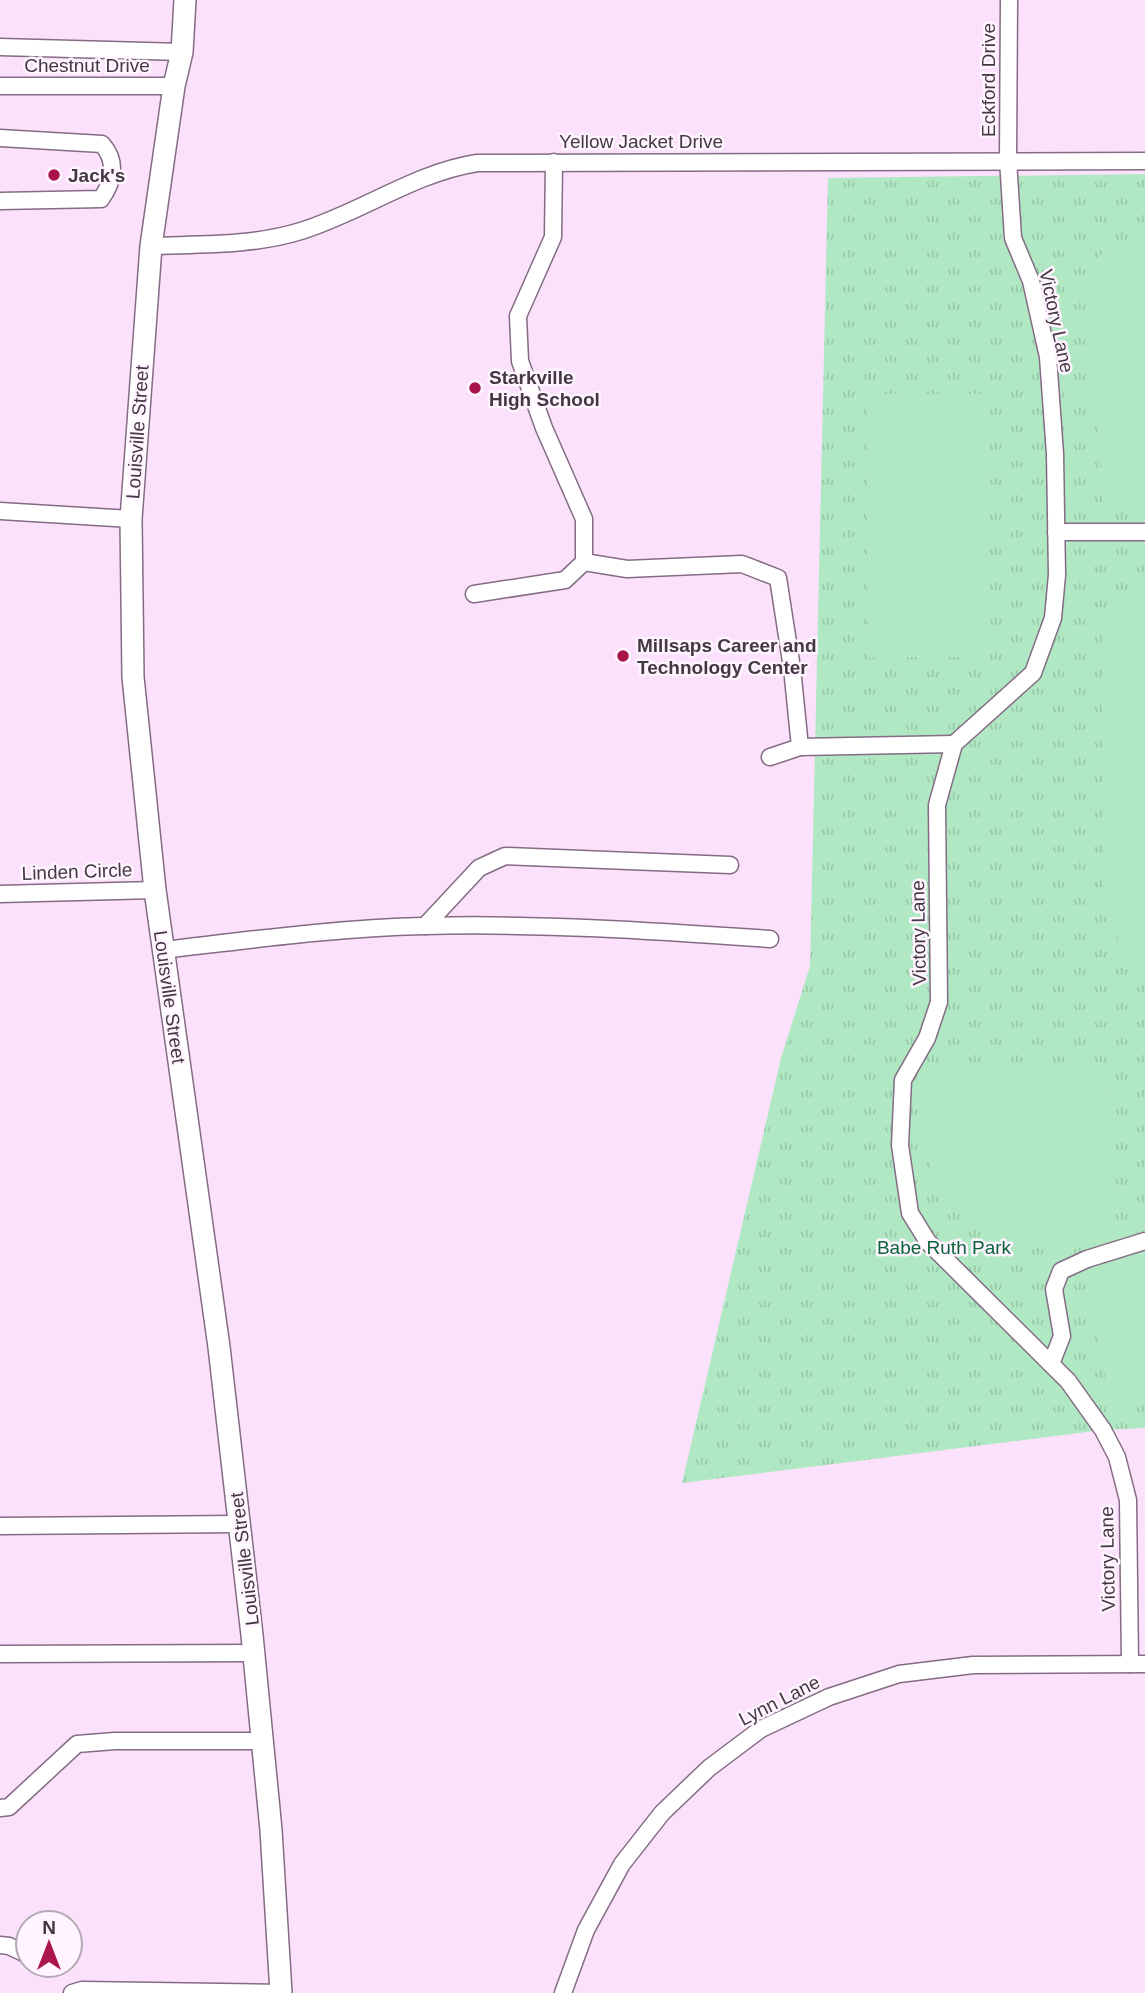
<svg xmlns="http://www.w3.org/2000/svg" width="1145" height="1993" viewBox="0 0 1145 1993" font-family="Helvetica,sans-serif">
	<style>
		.park { fill: url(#park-tufts) }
		.pitch { fill: #b1e8c4 }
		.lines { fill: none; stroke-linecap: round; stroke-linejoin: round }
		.minor-casing { stroke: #836c84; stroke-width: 19 }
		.major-casing { stroke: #836c84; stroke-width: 24 }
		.minor { stroke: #fff; stroke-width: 16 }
		.major { stroke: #fff; stroke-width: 21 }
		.poi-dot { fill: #a9154a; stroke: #fff4ff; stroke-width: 2.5 }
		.labels { text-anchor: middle; stroke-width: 5; stroke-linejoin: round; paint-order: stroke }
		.street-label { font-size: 19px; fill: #433943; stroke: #fff4ff }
		.poi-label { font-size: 19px; font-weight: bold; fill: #433943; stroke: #fff4ff; text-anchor: start }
		.park-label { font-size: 19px; fill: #0b643a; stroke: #fff4ff }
	</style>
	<defs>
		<pattern id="park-tufts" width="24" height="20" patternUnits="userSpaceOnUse" patternTransform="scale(1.75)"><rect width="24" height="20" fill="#b1e8c4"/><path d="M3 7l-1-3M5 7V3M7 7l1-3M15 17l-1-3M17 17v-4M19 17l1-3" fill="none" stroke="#99c8aa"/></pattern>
	</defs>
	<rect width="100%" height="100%" fill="#fbe1fc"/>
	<path class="park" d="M1145,174v1254l-42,2 -421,53 99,-425 29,-92 18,-788z"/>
	<g class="pitch">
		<path d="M1140,244h5v267l-40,-2 -16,-160v-84c15,-17 30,-18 51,-21z"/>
		<path d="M867,394h113l2,88 1,175h-114z"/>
		<path d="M1145,579v393c-22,-20 -32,-39 -41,-66l-2,-252c4,-33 15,-56 43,-75z"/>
		<path d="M924,1064l169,1 13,8 1,171c-32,3 -66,5 -97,-3 -10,-2 -20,-10 -28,-15 -56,-34 -70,-102 -58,-162z"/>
		<path d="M1145,1255v148l-35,5 -22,-143z"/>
	</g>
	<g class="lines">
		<defs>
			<g id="minor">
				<path d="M1009,0l-1,160 5,78 18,43 17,76 7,97 2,121 -4,43 -20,55 -79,71 -17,61 2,197 -12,36 -24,42 -3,65 10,68 18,29 140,139 35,49 14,27 11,43 2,164"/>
				<path d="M0,47l182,5"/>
				<path d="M0,86h174"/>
				<path d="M0,138l102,6c15,17 12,37 -1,55l-101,2"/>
				<path d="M151,246c51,-2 101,0 150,-15 61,-19 113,-58 176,-68l668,-2"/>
				<path d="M0,511l131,8"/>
				<path d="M1056,532h89"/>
				<path d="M584,562l43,7 115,-5 36,14 14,90 8,79 -30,10"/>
				<path d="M474,594l91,-14 19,-18v-43l-40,-91 -24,-67 -2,-45 35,-79 1,-75"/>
				<path d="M800,747l154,-3"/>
				<path d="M0,894l155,-4"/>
				<path d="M425,926l54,-58 26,-12 225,9"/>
				<path d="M163,950c87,-10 174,-22 261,-24 115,-3 231,5 346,13"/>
				<path d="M1051,1364l11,-28 -8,-47 7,-18 26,-12 58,-18"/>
				<path d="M0,1526l239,-2"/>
				<path d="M0,1654l254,-1"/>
				<path d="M0,1808l9,-1 68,-63 38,-3h148"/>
				<path d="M0,1945l9,1 19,9"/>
				<path d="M72,1993l10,-3 199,3"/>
				<path d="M563,1993l23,-63 36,-66 40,-51 47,-45 52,-39 68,-32 70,-23 74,-9 172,-1"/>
			</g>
			<path id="major" d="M185,0l-3,52 -8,34 -23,160 -20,273 2,158 22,213 64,457 33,288 19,195 10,163"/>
		</defs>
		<use href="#minor" class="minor-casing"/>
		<use href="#major" class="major-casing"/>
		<use href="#minor" class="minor"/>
		<use href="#major" class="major"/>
	</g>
	<g class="poi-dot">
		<circle cx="54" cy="175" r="7"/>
		<circle cx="475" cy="388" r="7"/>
		<circle cx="623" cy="656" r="7"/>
	</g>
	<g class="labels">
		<g class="street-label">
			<text x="87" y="72">Chestnut Drive</text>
			<text transform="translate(988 80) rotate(-90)" y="7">Eckford Drive</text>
			<text x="641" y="148">Yellow Jacket Drive</text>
			<text transform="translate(1057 321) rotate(78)" y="7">Victory Lane</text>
			<text transform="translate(137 432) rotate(-86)" y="7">Louisville Street</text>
			<text transform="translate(77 871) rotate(-2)" y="7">Linden Circle</text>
			<text transform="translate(918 933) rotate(-91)" y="7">Victory Lane</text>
			<text transform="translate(170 997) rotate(82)" y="7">Louisville Street</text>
			<text transform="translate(244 1559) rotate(-97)" y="7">Louisville Street</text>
			<text transform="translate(1107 1559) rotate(-91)" y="7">Victory Lane</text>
			<text transform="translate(779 1700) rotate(-27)" y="7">Lynn Lane</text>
		</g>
		<g class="poi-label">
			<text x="68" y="182">Jack's</text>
			<text x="489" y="384">Starkville<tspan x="489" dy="22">High School</tspan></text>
			<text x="637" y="652">Millsaps Career and<tspan x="637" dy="22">Technology Center</tspan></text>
		</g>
		<g class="park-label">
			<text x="944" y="1254">Babe Ruth Park</text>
		</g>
	</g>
	<g transform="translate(49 1944)"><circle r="33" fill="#fff4ff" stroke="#b4a9b4" stroke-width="2"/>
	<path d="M0-5L12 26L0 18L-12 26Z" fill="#a9154a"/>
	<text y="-10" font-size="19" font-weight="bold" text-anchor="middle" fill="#433943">N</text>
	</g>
</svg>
